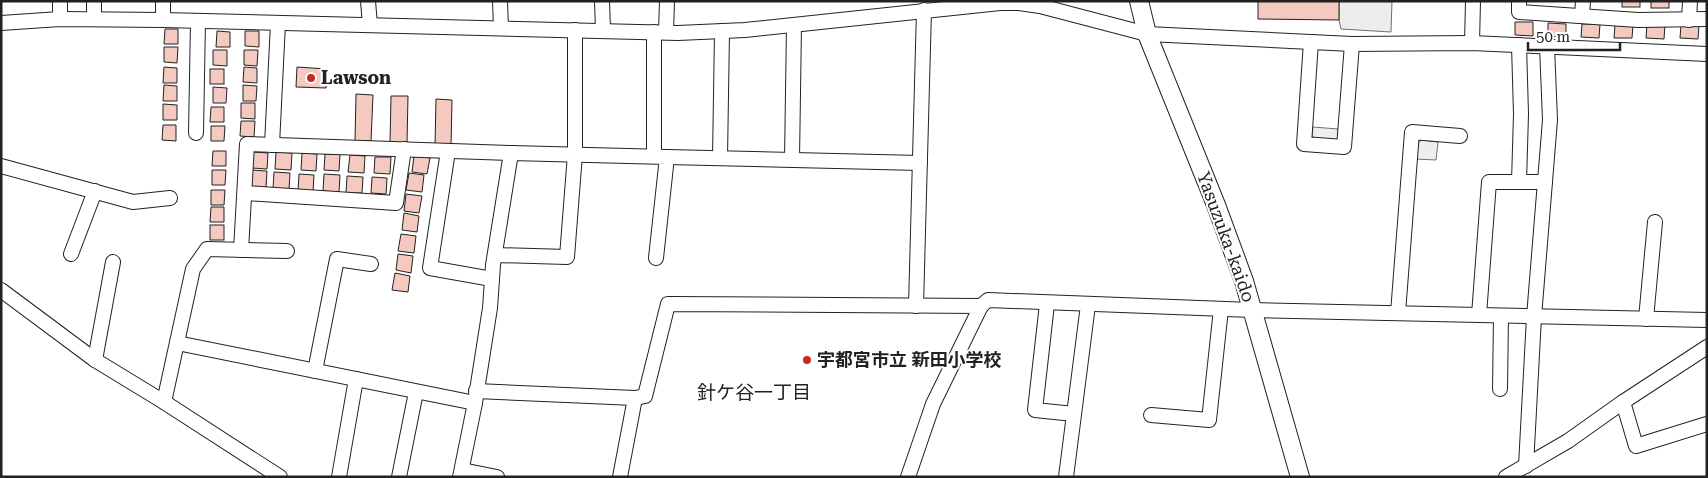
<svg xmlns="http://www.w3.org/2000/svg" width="1708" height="478" viewBox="0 0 1708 478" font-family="'Roboto Serif','Noto Sans JP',serif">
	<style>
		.green { fill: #eee; stroke: #6f6f6f }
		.parking { fill: #ededed; stroke: #6f6f6f }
		.building { fill: #f3c9c0; stroke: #222 }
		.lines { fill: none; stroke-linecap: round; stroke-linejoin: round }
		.minor-casing { stroke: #222; stroke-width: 16 }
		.major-casing { stroke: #222; stroke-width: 20 }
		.minor { stroke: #fff; stroke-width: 14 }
		.major { stroke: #fff; stroke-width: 18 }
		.poi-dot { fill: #c62828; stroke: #fff; stroke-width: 2 }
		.labels { text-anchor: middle; stroke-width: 4; stroke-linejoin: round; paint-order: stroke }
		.poi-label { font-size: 18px; font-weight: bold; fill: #222; stroke: #fff; text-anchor: start }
		.street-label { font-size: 18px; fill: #222; stroke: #fff }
		.neighbourhood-label { font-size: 19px; fill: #222; stroke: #fff }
	</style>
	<rect width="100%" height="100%" fill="#fff"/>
	<g class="green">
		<path d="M1313,127l25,2v9l-4,4 -19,-2 -3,-5z"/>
		<path d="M1421,140l17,2 -2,18 -21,-1 1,-13z"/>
	</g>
	<path class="parking" d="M1339,1h53l-1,31 -50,-3 -2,-9z"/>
	<g class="building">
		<path d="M1258,1h81v19l-81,-1z"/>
		<rect x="1622" y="1" width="18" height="6"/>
		<rect x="1651" y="1" width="18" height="7"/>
		<path d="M1515,22h18v14l-18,-1z"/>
		<path d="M1548,23l18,1v13l-18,-1z"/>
		<path d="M1582,24h18l-1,14 -18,-1z"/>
		<path d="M1615,24l18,1 -1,13h-18z"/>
		<path d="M1647,24l18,1 -1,14 -18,-1z"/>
		<path d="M1681,25h18l-1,14 -18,-1z"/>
		<path d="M165,29h13v15h-14z"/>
		<path d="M217,31l13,1v15h-14z"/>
		<path d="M245,31h14v16l-14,-1z"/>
		<path d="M164,47h14l-1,16 -13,-1z"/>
		<path d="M213,50h14v16l-14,-1z"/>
		<path d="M244,50h14l-1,16 -13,-1z"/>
		<path d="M164,67l13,1v15h-14z"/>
		<path d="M244,67l13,1v15l-14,-1z"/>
		<path d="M297,67l30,2 -1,19 -30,-1z"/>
		<rect x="210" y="69" width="14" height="15"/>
		<path d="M164,85l13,1v15h-14z"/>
		<path d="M243,85l14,1 -1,15h-13z"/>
		<path d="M213,87l14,1 -1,15h-13z"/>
		<path d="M356,94l17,1 -2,46h-16z"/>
		<path d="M391,96h17l-1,47 -17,-1z"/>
		<path d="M436,99l16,1 -1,46h-16z"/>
		<path d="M241,103h14v16l-14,-1z"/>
		<path d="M163,104l14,1v15h-14z"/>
		<path d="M211,107h13v15h-14z"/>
		<path d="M241,121h14l-1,16 -14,-1z"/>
		<path d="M163,125h13v16l-14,-1z"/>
		<path d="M211,126h14l-1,15h-13z"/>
		<path d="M213,151h13v15h-14z"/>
		<path d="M253,152l15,1 -1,16 -15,-1z"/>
		<path d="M276,152l16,1 -1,17 -16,-1z"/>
		<path d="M302,153l15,1 -1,17 -15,-1z"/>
		<path d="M325,154h15l-1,17 -15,-1z"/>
		<path d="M350,155l15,1 -1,17 -16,-1z"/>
		<path d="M414,156l16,2 -3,16 -15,-2z"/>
		<path d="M375,157h16l-1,17 -16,-1z"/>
		<path d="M212,170h14l-1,15h-13z"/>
		<path d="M251,170l16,1 -1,17 -16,-1z"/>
		<path d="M274,172l16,1 -1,17 -16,-1z"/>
		<path d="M409,173l15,2 -2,17 -16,-2z"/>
		<path d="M299,174l15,1 -1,17 -15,-1z"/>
		<path d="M324,174l16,1 -1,17 -16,-1z"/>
		<path d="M347,176l16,1 -1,16h-16z"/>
		<path d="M372,177l15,1 -1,16 -15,-1z"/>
		<path d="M211,190h14l-1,15h-13z"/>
		<path d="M406,194l16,2 -3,17 -15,-2z"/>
		<path d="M211,207h13v15h-14z"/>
		<path d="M404,213l15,3 -2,16 -15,-2z"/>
		<rect x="210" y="225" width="14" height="15"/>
		<path d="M401,234l15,2 -2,17 -16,-2z"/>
		<path d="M398,254l15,2 -2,17 -15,-3z"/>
		<path d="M395,273l15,3 -2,16 -16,-2z"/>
	</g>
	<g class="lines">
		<defs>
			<g id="minor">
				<path d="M94,1v18"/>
				<path d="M163,1v19"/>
				<path d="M368,1l2,24"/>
				<path d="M500,1l1,27"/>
				<path d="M602,1l1,29"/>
				<path d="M1519,1v11l119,8 69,-1"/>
				<path d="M1582,16l1,-15"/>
				<path d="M60,19v-18"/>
				<path d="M1689,20l1,-19"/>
				<path d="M1,23l59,-4 103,1 515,13 67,-3 255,-27h19l21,3 107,28 205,10 120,-1 235,11"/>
				<path d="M666,32l1,-31"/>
				<path d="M1311,42l-7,102 40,3 8,-103"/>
				<path d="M1472,43l1,-42"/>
				<path d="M196,133l2,-112"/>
				<path d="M272,145l6,-122"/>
				<path d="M448,151l-18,117 62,11"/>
				<path d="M654,156v-124"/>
				<path d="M667,157l253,6"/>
				<path d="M720,158l2,-127"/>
				<path d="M792,160l2,-135"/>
				<path d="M1,166l132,36 37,-4"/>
				<path d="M1519,182l2,-68 -2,-69"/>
				<path d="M245,193l151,10 8,-54"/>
				<path d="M241,250l6,-106 264,9"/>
				<path d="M71,254l24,-63"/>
				<path d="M495,255l72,2 8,-103v-124"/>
				<path d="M1,290l94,70 69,42 116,75"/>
				<path d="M1047,304l-12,106 39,4"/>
				<path d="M916,306l8,-296"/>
				<path d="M981,306l7,-6 264,10 455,10"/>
				<path d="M1398,313l14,-181 48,4"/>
				<path d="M1479,315l10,-133h56"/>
				<path d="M1646,319l9,-97"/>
				<path d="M177,343l298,60"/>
				<path d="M95,360l18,-98"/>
				<path d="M315,371l22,-112 34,5"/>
				<path d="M1500,389l1,-73"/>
				<path d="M476,391l159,7 10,-2 23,-92 313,2 -48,98 -25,73"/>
				<path d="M164,402l29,-133 14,-20 80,2"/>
				<path d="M1623,402l13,44 71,-22"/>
				<path d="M1151,415l58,5 12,-111"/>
				<path d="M1526,466l8,-149 16,-197 -3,-74"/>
				<path d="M462,470l35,7"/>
				<path d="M339,477l17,-98"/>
				<path d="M399,477l17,-85"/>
				<path d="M460,477l15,-74 15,-95 3,-43 18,-112 156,4 -11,101"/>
				<path d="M620,477l15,-79"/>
				<path d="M1066,477l22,-172"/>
				<path d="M1506,477l62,-36 55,-39 84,-55"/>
			</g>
			<path id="major" d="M1139,1l8,33 69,171 28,76 56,196"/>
		</defs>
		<use href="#minor" class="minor-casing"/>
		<use href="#major" class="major-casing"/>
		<use href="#minor" class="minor"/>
		<use href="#major" class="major"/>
	</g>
	<g class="poi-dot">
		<circle cx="311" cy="78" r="5"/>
		<circle cx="807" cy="360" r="5"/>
	</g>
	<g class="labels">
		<g class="poi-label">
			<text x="321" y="84">Lawson</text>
			<text x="817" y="366">宇都宮市立 新田小学校</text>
		</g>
		<g class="street-label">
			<text transform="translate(1226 237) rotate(70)" y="6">Yasuzuka-kaido</text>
		</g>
		<g class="neighbourhood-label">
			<text x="754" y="399">針ケ谷一丁目</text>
		</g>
	</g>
	<rect width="1708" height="478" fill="none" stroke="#222222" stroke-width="5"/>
	<path d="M1528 42v8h92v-8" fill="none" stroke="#222222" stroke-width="2.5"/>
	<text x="1536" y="42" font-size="15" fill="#222222" stroke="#ffffff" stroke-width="4" paint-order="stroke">50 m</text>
</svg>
